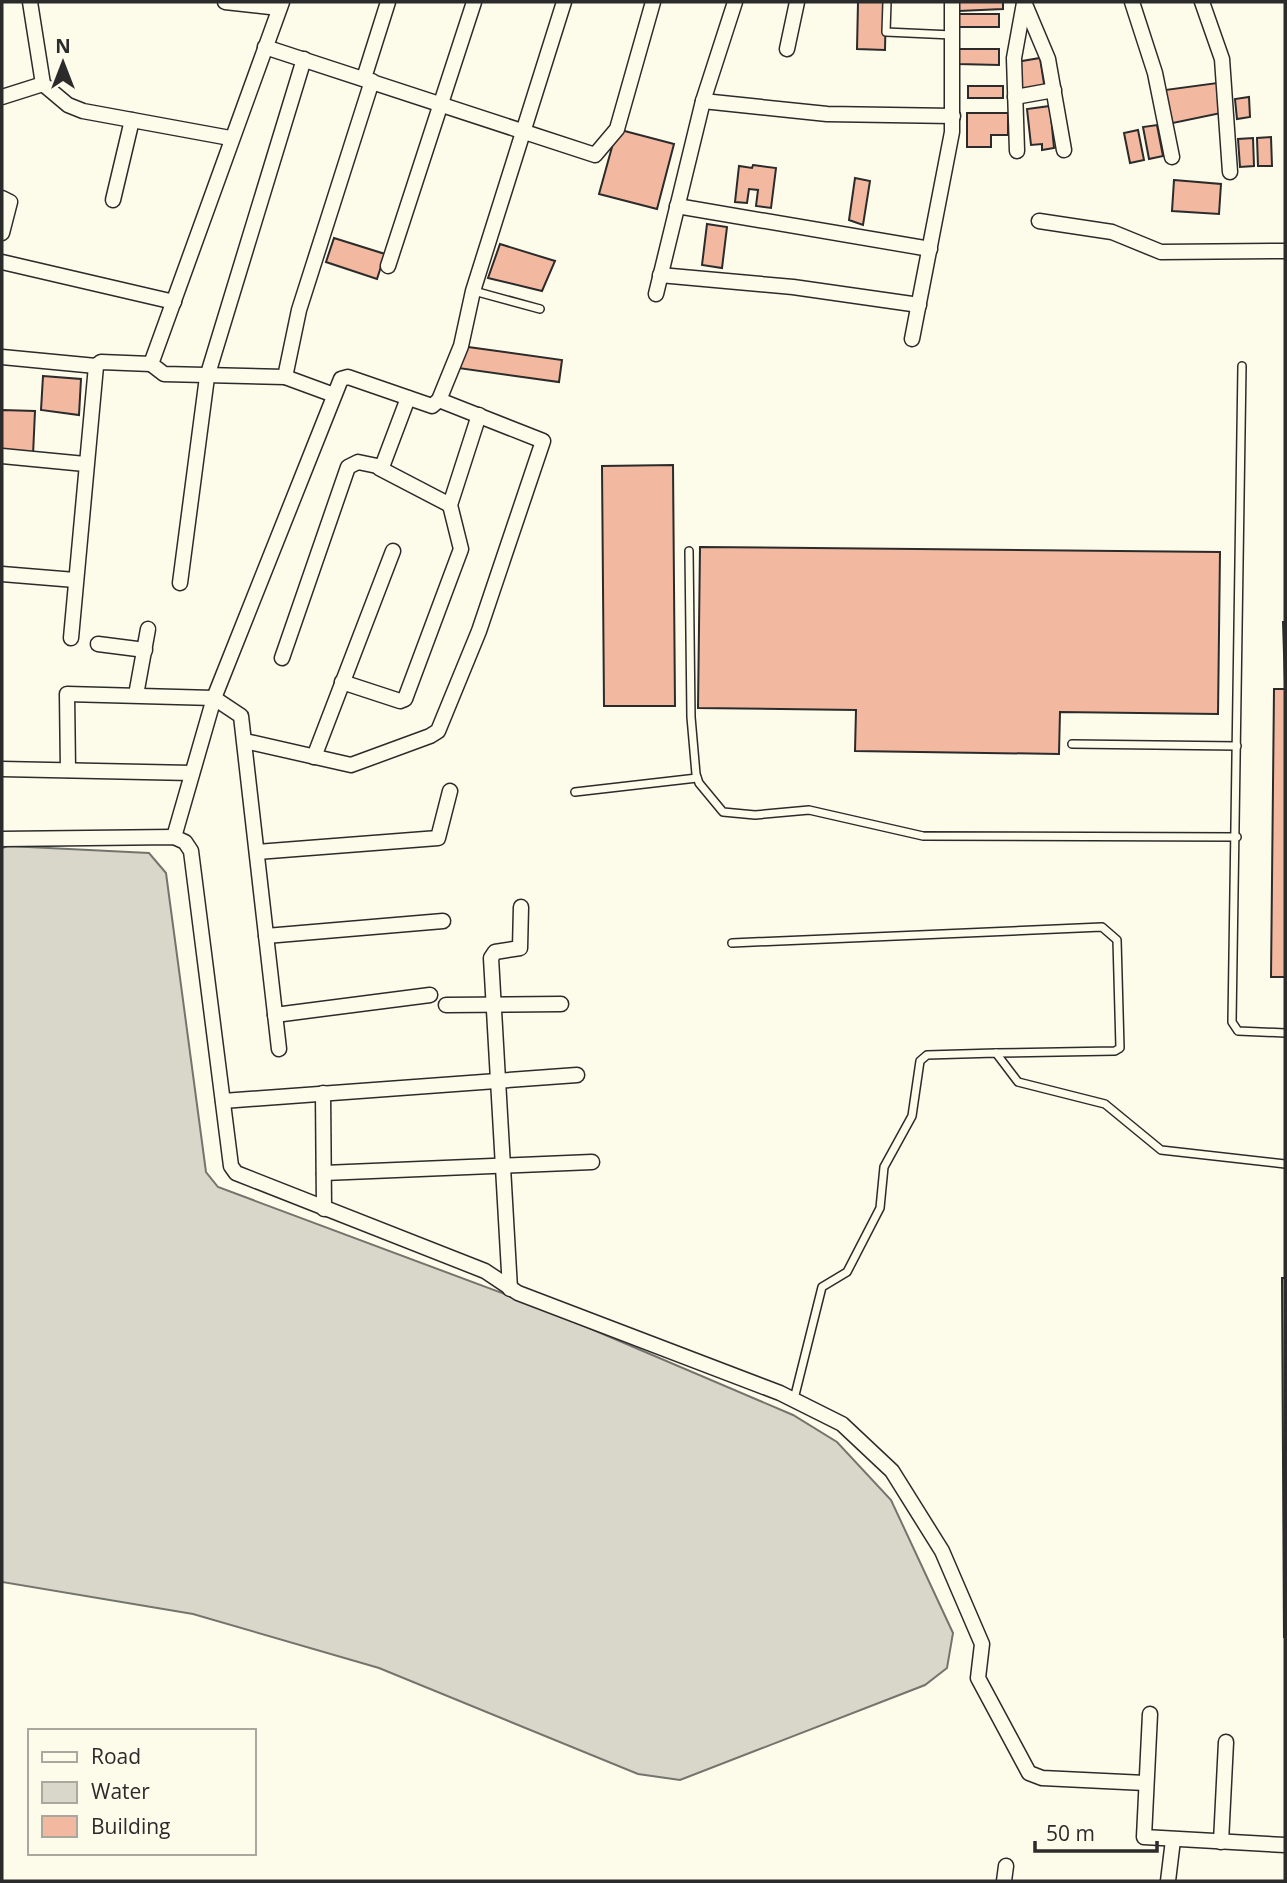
<svg xmlns="http://www.w3.org/2000/svg" width="1287" height="1883" viewBox="0 0 1287 1883" font-family="'Open Sans',sans-serif">
	<style>
		.water { fill: #d8d7c9; stroke: #74746e; stroke-width: 2 }
		.building { fill: #f2b8a0; stroke: #2b2b2b; stroke-width: 2 }
		.lines { fill: none; stroke-linecap: round; stroke-linejoin: round }
		.service-casing { stroke: #2b2b2b; stroke-width: 10 }
		.minor-casing { stroke: #2b2b2b; stroke-width: 17 }
		.service { stroke: #fdfbea; stroke-width: 7 }
		.minor { stroke: #fdfbea; stroke-width: 14 }
	</style>
	<rect width="100%" height="100%" fill="#fdfbea"/>
	<path class="water" d="M8,846l141,7 17,20 40,299 12,15 324,121 251,107 44,27 54,58 62,133 -6,35 -22,17 -245,95 -42,-6 -259,-106 -186,-54 -191,-32v-734z"/>
	<g class="building">
		<path d="M858,2h28l-1,48 -28,-1z"/>
		<path d="M958,2h45v7l-44,2z"/>
		<path d="M958,14h41v13h-40z"/>
		<path d="M958,49h41v16l-41,-1z"/>
		<path d="M1040,58l5,32 -24,3 -5,-31z"/>
		<path d="M1217,83l4,30 -48,10 -4,-4 -4,-29z"/>
		<rect x="968" y="86" width="35" height="12"/>
		<path d="M1249,97l1,20 -13,2 -2,-20z"/>
		<path d="M1050,106l4,42 -12,2v-6l-11,1 -4,-36z"/>
		<path d="M967,113h41v22h-17v12h-24z"/>
		<path d="M1157,125l6,31 -14,3 -6,-32z"/>
		<path d="M617,129l57,15 -17,65 -58,-15z"/>
		<path d="M1138,130l6,30 -14,3 -6,-30z"/>
		<path d="M1271,137l1,29h-14l-1,-28z"/>
		<path d="M1253,138l1,28 -14,1 -2,-28z"/>
		<path d="M753,165l23,3 -5,40 -15,-2 2,-16 -9,-1 -2,14 -12,-1 4,-36 13,2z"/>
		<path d="M855,178l15,3 -7,44 -14,-5z"/>
		<path d="M1174,180l47,4 -2,30 -47,-3z"/>
		<path d="M707,224l20,3 -5,41 -20,-3z"/>
		<path d="M334,238l51,16 -8,25 -51,-17z"/>
		<path d="M500,244l55,17 -13,30 -54,-13z"/>
		<path d="M461,346l101,14 -3,22 -101,-14z"/>
		<path d="M43,376l38,3 -2,36 -38,-5z"/>
		<path d="M2,410l33,1 -2,44 -31,-2z"/>
		<path d="M673,465l2,241h-71l-2,-240z"/>
		<path d="M700,547l520,5 -2,162 -158,-2 -1,42 -204,-3 1,-41 -158,-2z"/>
		<path d="M1283,622h2v62z"/>
		<path d="M1274,689h11v288h-14z"/>
		<path d="M1282,1278h3v359h-1z"/>
	</g>
	<g class="lines">
		<defs>
			<g id="service">
				<path d="M887,2l-1,30 66,3"/>
				<path d="M474,291l66,18"/>
				<path d="M1242,366l-10,656 6,9 47,2"/>
				<path d="M689,551l2,166 5,57 3,9 24,29 32,3 54,-5 114,26 314,1"/>
				<path d="M1072,744l165,2"/>
				<path d="M575,792l122,-14"/>
				<path d="M732,943l370,-16 15,13 3,108 -5,3 -119,2"/>
				<path d="M794,1399l28,-112 25,-15 33,-64 4,-41 28,-51 8,-55 7,-6 69,-2 22,29 87,22 56,46 124,14"/>
			</g>
			<g id="minor">
				<path d="M30,2l13,82 25,21 15,6 147,27"/>
				<path d="M225,2l54,6"/>
				<path d="M282,2l-131,362 13,10 121,3 49,18"/>
				<path d="M1024,2l24,57 16,91"/>
				<path d="M1132,2l23,71 17,84"/>
				<path d="M1202,2l20,57 8,113"/>
				<path d="M265,47l330,108 22,-26 36,-127"/>
				<path d="M787,49l10,-47"/>
				<path d="M364,78l24,-76"/>
				<path d="M2,97l41,-13"/>
				<path d="M1015,97l39,-7"/>
				<path d="M703,101l124,13 126,2"/>
				<path d="M1017,151l-3,-93 10,-55"/>
				<path d="M2,198l8,4 -8,31"/>
				<path d="M113,200l19,-80"/>
				<path d="M677,206l253,43"/>
				<path d="M1039,221l73,11 49,20 124,-1"/>
				<path d="M2,262l172,40"/>
				<path d="M388,266l86,-264"/>
				<path d="M660,275l133,12 126,18"/>
				<path d="M656,294l47,-193 32,-99"/>
				<path d="M912,339l40,-207v-130"/>
				<path d="M2,357l94,9"/>
				<path d="M285,377l14,-67 73,-229"/>
				<path d="M2,456l83,8"/>
				<path d="M379,468l71,37"/>
				<path d="M2,574l73,6"/>
				<path d="M180,583l27,-206 97,-318"/>
				<path d="M71,638l25,-272 5,-4 50,2"/>
				<path d="M98,644l47,6"/>
				<path d="M282,658l66,-191 10,-5 24,5 26,-69"/>
				<path d="M342,682l58,19 5,-2 56,-150 -11,-44 29,-90"/>
				<path d="M136,695l12,-66"/>
				<path d="M245,741l106,24 79,-29 8,-5 41,-100 64,-190 -104,-41"/>
				<path d="M314,757l79,-206"/>
				<path d="M2,769l190,4"/>
				<path d="M68,770l-1,-76 147,4 27,18 38,333"/>
				<path d="M174,837l40,-139 127,-319 7,-2 84,29 7,-6 22,-54 12,-55 91,-289"/>
				<path d="M2,839l172,-2 11,5 6,9 40,315 5,7 249,98 33,22 262,100 62,31 50,47 50,80 40,93 -4,34 51,95 13,5 103,5"/>
				<path d="M257,852l181,-14 12,-47"/>
				<path d="M266,936l177,-15"/>
				<path d="M446,1005l115,-1"/>
				<path d="M275,1015l155,-20"/>
				<path d="M323,1093l1,116"/>
				<path d="M223,1101l354,-26"/>
				<path d="M324,1173l268,-11"/>
				<path d="M510,1289l-19,-331 4,-6 25,-4 1,-41"/>
				<path d="M1150,1714l-6,123 141,8"/>
				<path d="M1221,1842l5,-100"/>
				<path d="M1004,1881l2,-15"/>
				<path d="M1168,1881l5,-41"/>
			</g>
		</defs>
		<use href="#service" class="service-casing"/>
		<use href="#minor" class="minor-casing"/>
		<use href="#service" class="service"/>
		<use href="#minor" class="minor"/>
	</g>
	<rect width="1287" height="1883" fill="none" stroke="#2b2b2b" stroke-width="7"/>
	<rect x="28" y="1729" width="228" height="126" fill="#fdfbea" stroke="#a9a89e" stroke-width="2"/>
	<rect x="42" y="1752" width="35" height="10" fill="#fdfbea" stroke="#a9a89e" stroke-width="2"/>
	<text x="91" y="1764" font-size="21" fill="#2b2b2b">Road</text>
	<rect x="42" y="1782" width="35" height="21" fill="#d8d7c9" stroke="#a9a89e" stroke-width="2"/>
	<text x="91" y="1799" font-size="21" fill="#2b2b2b">Water</text>
	<rect x="42" y="1816" width="35" height="21" fill="#f2b8a0" stroke="#a9a89e" stroke-width="2"/>
	<text x="91" y="1834" font-size="21" fill="#2b2b2b">Building</text>
	<g transform="translate(63 63)" stroke="#fdfbea" stroke-width="5" paint-order="stroke">
	<path d="M0-5L12 26L0 18L-12 26Z" fill="#2b2b2b"/>
	<text y="-10" font-size="19" font-weight="bold" text-anchor="middle" fill="#2b2b2b">N</text>
	</g>
	<path d="M1035 1841v10h122v-10" fill="none" stroke="#2b2b2b" stroke-width="3.5"/>
	<text x="1046" y="1841" font-size="21" fill="#2b2b2b" stroke="#fdfbea" stroke-width="5" paint-order="stroke">50 m</text>
</svg>
